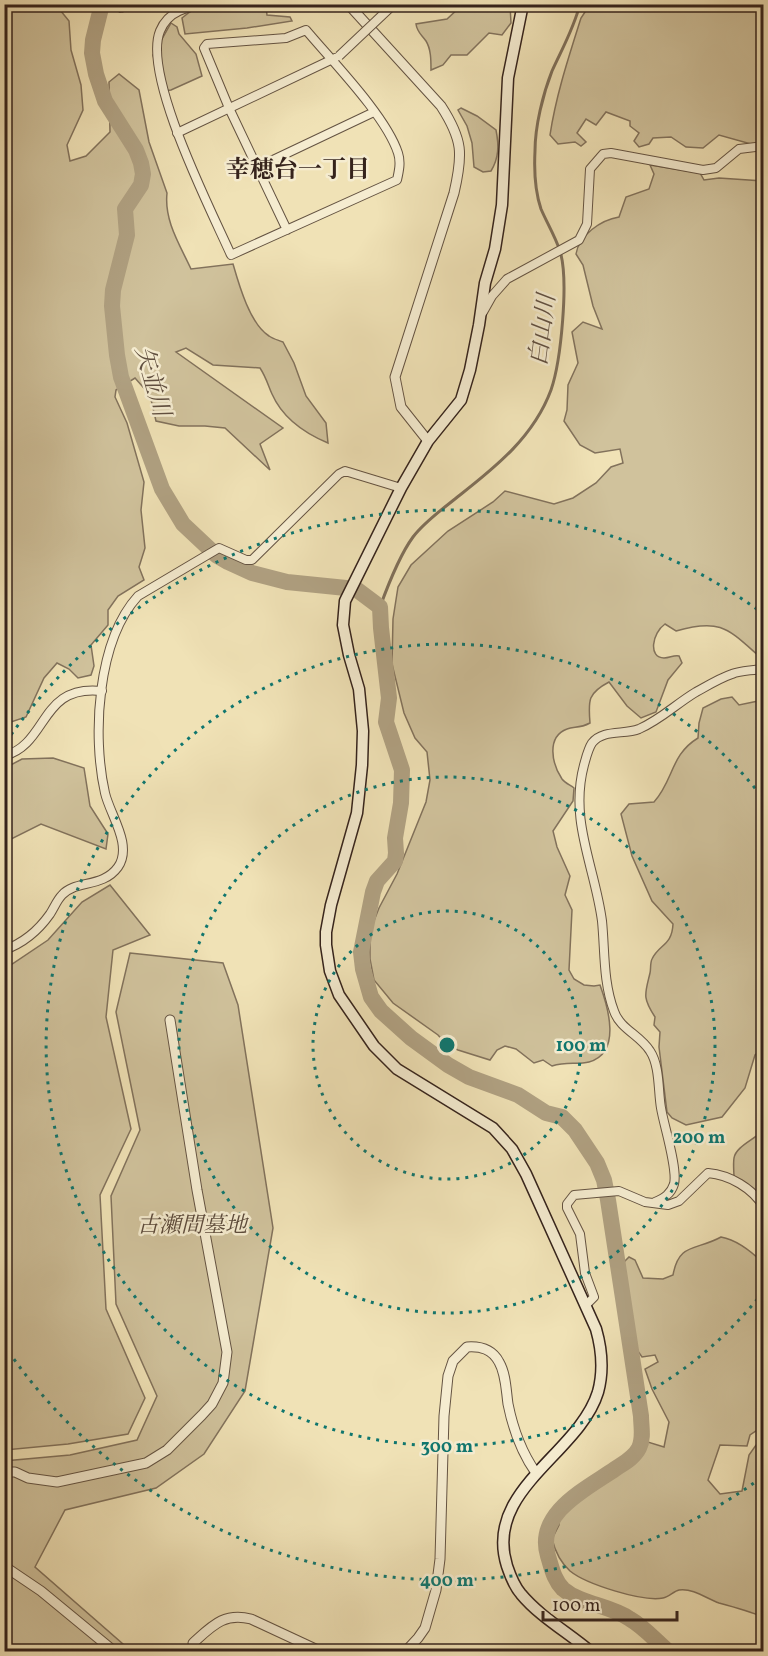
<svg xmlns="http://www.w3.org/2000/svg" width="768" height="1656" viewBox="0 0 768 1656" font-family="Vollkorn,'Noto Serif JP',serif">
	<style>
		.green { fill: #d0c29c; stroke: #82725c; stroke-width: 1.5 }
		.lines { fill: none; stroke-linecap: round; stroke-linejoin: round }
		.stream { stroke: #7f6f59; stroke-width: 3 }
		.river { stroke: #b0a182; stroke-width: 16 }
		.minor-casing { stroke: #645342; stroke-width: 10 }
		.tertiary-casing { stroke: #645342; stroke-width: 11 }
		.secondary-casing { stroke: #35231c; stroke-width: 13 }
		.minor { stroke: #f5ecd0; stroke-width: 8 }
		.tertiary { stroke: #f5ecd0; stroke-width: 9 }
		.secondary { stroke: #f5ecd0; stroke-width: 10 }
		.minor-bridge-casing { stroke: #645342; stroke-width: 10; stroke-linecap: butt }
		.minor-bridge { stroke: #f5ecd0; stroke-width: 8 }
		.ring { fill: none; stroke: #0f766e; stroke-width: 3; stroke-dasharray: 3 6 }
		.labels { text-anchor: middle; stroke-width: 5; stroke-linejoin: round; paint-order: stroke }
		.park-label { font-size: 22px; font-style: italic; fill: #5c4b3c; stroke: #f5ecd0 }
		.neighbourhood-label { font-size: 24px; font-weight: bold; fill: #35231c; stroke: #f5ecd0 }
		.water-label { font-size: 24px; font-style: italic; fill: #604f40; stroke: #f5ecd0 }
		.centre { fill: #0f766e; stroke: #f5ecd0; stroke-width: 3 }
		.ring-label { font-size: 18px; text-anchor: middle; font-weight: bold; fill: #0f766e; stroke: #f5ecd0; stroke-width: 5; stroke-linejoin: round; paint-order: stroke }
	</style>
	<rect width="100%" height="100%" fill="#f0e2b6"/>
	<filter id="stains"><feTurbulence type="fractalNoise" baseFrequency=".00333" numOctaves="4"/><feColorMatrix values="0 0 0 0 .2 0 0 0 0 .09 0 0 0 0 .02 0 0 0 .5 -.17"/></filter>
	<radialGradient id="worn" r=".72"><stop offset=".6" stop-color="#630" stop-opacity="0"/><stop offset="1" stop-color="#630" stop-opacity=".3"/></radialGradient>
	<g class="green">
		<path d="M4,5h52l13,16 2,29 10,35 2,25 -16,35 3,16 16,-5 24,-24 -1,-50 10,-8 20,16 10,52 18,51c-3,28 13,52 24,76l42,-5c6,21 17,60 36,72 4,3 9,4 14,6l11,21 12,33 20,27 2,20c-24,-10 -45,-24 -56,-49 -4,-9 -6,-17 -12,-26l-47,-3 -27,-17 -10,4 107,76 -23,16 10,26 -45,-42 -20,-2h-26l-23,-5 -6,-26 -15,-17 -19,12 -1,7 12,26 17,59 -3,28 4,38 -6,19 5,13 -26,16 -10,14v15l-17,20 3,21 -3,9 -13,3 -9,-9 -12,-6 -13,15 -18,39 -21,7z"/>
		<path d="M467,5h43l1,18 -9,12 -13,-2 -22,22h-16l-8,10 -12,5c0,-10 0,-21 -5,-29 -5,-7 -9,-9 -10,-17l31,-5 13,-12z"/>
		<path d="M585,5h178v139h-12l-32,-9 -16,13 -17,-1 -15,-10 -18,1 -4,6 -10,3 -5,-6 5,-8 -9,-7v-5l-24,-9 -10,13 -10,-6 -9,14 9,9 -5,4 -6,-4 -17,2 -8,-9c6,-40 19,-79 31,-117l4,-6 -2,-2z"/>
		<path d="M242,6l24,1 1,8 23,2 2,4 -45,7 -62,6 -3,-16 9,-7z"/>
		<path d="M171,23l6,4 2,7 17,20 6,22 -31,14 -8,1 -10,-36z"/>
		<path d="M461,108l16,8 19,14c3,15 3,28 -5,41l-8,1 -9,-5 -2,-24 -5,-17 -9,-16z"/>
		<path d="M650,165l50,8 4,7 15,-2 44,3v475l-3,1c-32,-28 -39,-39 -84,-26l-11,-7c-13,9 -17,34 -1,34 6,0 9,-3 15,-2l3,7 -14,17 -12,32 -15,6 -14,-12 -18,-24c-21,11 -21,18 -19,41 -11,6 -16,3 -23,6 -21,8 -15,35 -5,50 3,4 8,6 12,9l-1,13 -20,30 4,16 13,29 -5,19 7,15 -3,60 5,9 10,6 10,1 6,-1c8,22 22,68 -11,77 -12,3 -22,-1 -37,4l-9,-6 -9,3 -18,-14 -11,-3 -8,4 -7,10 -32,-10 -12,-6 -8,-9 -45,-32 -19,-23 -4,-21v-28l9,-23 18,-34 29,-72 4,-22 -3,-28 -12,-14 -11,-25 -12,-49 1,-45 5,-32 13,-22 37,-34 45,-29 12,-11 49,13 19,-6 23,-15 15,-16 12,-4 -3,-14 -25,4 -15,-8 -16,-24 3,-11 1,-25 10,-22 -6,-31 11,-10 19,7 -9,-23 -10,-41 -7,-11c3,-19 25,-34 43,-37l7,-20 23,-8 5,-15z"/>
		<path d="M732,697l7,8 19,-4 5,-4v351l-8,7 -10,33 -23,29 -36,8 -14,-7 -5,-6 -8,-65 1,-15 -6,-7 1,-8c-13,-20 -10,-23 -5,-44 1,-4 0,-10 2,-14 7,-15 20,-13 21,-35l-21,-23 -20,-45 -11,-42 8,-10 25,-2c20,-22 16,-47 44,-64l1,-15 4,-15 18,-9z"/>
		<path d="M53,758l31,10 6,38 18,28 -2,15 -65,-25 -30,15 -6,10v-81l17,-9z"/>
		<path d="M110,885l40,50 -37,15 -7,67 25,112 -31,66 6,114 39,89 -17,36 -60,10 -63,6v-481l43,-29 34,-38z"/>
		<path d="M130,953l93,10 15,42 35,223 -28,163 -41,63 -48,34 -91,22 -30,57 96,84h-126l-1,-190 66,-6 67,-15 20,-44 -41,-92 -5,-108 29,-66 -24,-118z"/>
		<path d="M763,1130v73l-29,-25c0,-6 -1,-14 0,-20 2,-12 22,-19 29,-28z"/>
		<path d="M721,1237c16,3 31,15 42,26v163l-13,9 -3,11 -27,-1 -12,35 12,14 22,-3 7,-36 7,-10 7,2v170c-14,-6 -29,-10 -44,-14 -12,-4 -25,-15 -40,-13 -5,1 -10,7 -16,8 -21,4 -77,-14 -93,-27 -10,-9 -15,-20 -18,-32l7,-14v-5l17,-20 54,-36 18,-22 16,5 5,-25 -17,-33 -7,-20 13,-7 -3,-7 -13,2 -7,-10 -12,-84 6,-6 6,3 8,18 20,1 10,-4c6,-33 23,-24 48,-38z"/>
	</g>
	<g class="lines">
		<path class="stream" d="M380,607c8,-22 19,-51 33,-70 12,-16 31,-29 47,-42 37,-29 74,-59 91,-105 10,-29 18,-110 9,-139 -5,-15 -13,-28 -19,-42 -6,-18 -7,-39 -6,-58 0,-25 8,-57 17,-80 10,-22 22,-43 28,-67"/>
		<path class="river" d="M102,4l-9,36 -1,13 4,21 9,27 31,49 5,13 2,11 -2,11 -16,24 2,26 -14,55 -1,16 5,49 4,22 41,112 21,35 33,31 12,7 24,11 35,9 69,7 24,18 1,21 8,70 -3,24 16,48 -1,33 -6,35 1,15 -1,8 -18,20 -4,11 -12,60 2,17 8,28 10,14 30,27 37,27 21,12 49,18 28,18 16,4 13,13 22,33 7,17 4,20 33,216c0,10 3,22 -2,32 -5,10 -15,15 -24,21 -29,20 -80,44 -67,87 4,13 6,24 15,33 19,16 47,16 67,30 14,8 26,22 39,33"/>
		<defs>
			<g id="minor">
				<path d="M173,4l12,4"/>
				<path d="M209,4c-20,3 -40,5 -49,27 -18,44 51,179 71,224l166,-75c2,-9 4,-18 1,-27 -12,-37 -66,-92 -92,-123l-20,8 -79,6 -3,4 25,60 58,122"/>
				<path d="M121,8l9,-4"/>
				<path d="M177,133l158,-75"/>
				<path d="M258,167l116,-55"/>
				<path d="M483,312l9,-16 15,-17 72,-39 8,-16 3,-55 13,-15 8,-1 92,17 13,-2 23,-19 25,-3"/>
				<path d="M4,756c45,-12 35,-72 98,-65"/>
				<path d="M4,950c20,-7 34,-19 46,-36 4,-6 7,-14 12,-19 13,-15 41,-7 56,-28 15,-22 -8,-52 -13,-74 -13,-57 -8,-152 33,-197l81,-48 27,12h6l87,-86 6,-3 56,17"/>
				<path d="M655,1202c9,-4 16,-8 19,-18 4,-15 -10,-58 -13,-76 -3,-17 -1,-42 -11,-57 -10,-16 -30,-22 -36,-40 -11,-29 -9,-60 -12,-90 -7,-54 -33,-100 -18,-156 2,-7 4,-16 8,-22 11,-14 32,-8 47,-14 21,-9 37,-25 57,-37 11,-6 24,-14 36,-18 10,-4 21,-3 32,-6"/>
				<path d="M586,1305l8,-8 -9,-24 -5,-39 -13,-26v-4l7,-9 45,-4 26,11 23,3 11,-4 29,-28c22,2 44,15 56,34"/>
			</g>
			<g id="tertiary">
				<path d="M348,4l93,102c22,34 22,48 13,87l-59,184 6,30 27,34"/>
				<path d="M4,1472h11l13,6 29,4 89,-19 21,-13 35,-35 10,-11 11,-21 4,-31 -30,-162 -27,-170"/>
				<path d="M4,1566l37,25 74,61"/>
				<path d="M193,1643c19,-17 31,-31 58,-24l71,33"/>
				<path d="M405,1652l13,-14 7,-10 11,-38 4,-31 4,-143 4,-40 5,-15 14,-14c14,-1 25,2 32,15 7,12 7,28 9,42 5,25 14,49 28,69"/>
			</g>
			<path id="secondary" d="M523,4l-15,74 -6,127 -7,44 -10,34 -6,42 -9,45 -9,30 -33,41 -27,47 -56,113 -2,24 6,30 10,34 4,42 -1,34 -5,48 -26,92 -5,27v13l4,26 9,24 35,51 23,23 96,59 19,21 14,25 70,155c6,21 8,41 2,63 -19,62 -115,98 -91,174 3,9 7,20 14,28 19,23 48,39 70,58"/>
		</defs>
		<use href="#minor" class="minor-casing"/>
		<use href="#tertiary" class="tertiary-casing"/>
		<use href="#secondary" class="secondary-casing"/>
		<use href="#minor" class="minor"/>
		<use href="#tertiary" class="tertiary"/>
		<use href="#secondary" class="secondary"/>
		<defs>
			<path id="minor-bridge" d="M339,56l55,-52"/>
		</defs>
		<use href="#minor-bridge" class="minor-bridge-casing"/>
		<use href="#minor-bridge" class="minor-bridge"/>
	</g>
	<g class="ring">
		<circle cx="447" cy="1045" r="134"/>
		<circle cx="447" cy="1045" r="268"/>
		<path d="M763 1292A401 401 0 1 1 763 798"/>
		<path d="M761 1478A535 535 0 0 1 6 1348M6 742A535 535 0 0 1 761 612"/>
	</g>
	<g class="labels">
		<g class="park-label">
			<text x="192" y="1232">古瀬間墓地</text>
		</g>
		<g class="neighbourhood-label">
			<text x="298" y="177">幸穂台一丁目</text>
		</g>
		<g class="water-label">
			<text transform="translate(542 330) rotate(-83)" y="8">白山川</text>
			<text transform="translate(153 381) rotate(74)" y="8">矢並川</text>
		</g>
	</g>
	<circle cx="447" cy="1045" r="9" class="centre"/>
	<g class="ring-label">
		<text x="581" y="1051">100 m</text>
		<text x="699" y="1143">200 m</text>
		<text x="447" y="1452">300 m</text>
		<text x="447" y="1586">400 m</text>
	</g>
	<rect width="768" height="1656" fill="none" stroke="#f0e2b6" stroke-width="24"/>
	<rect x="6" y="6" width="756" height="1644" fill="none" stroke="#35231c" stroke-width="3"/>
	<rect x="12" y="12" width="744" height="1632" fill="none" stroke="#35231c" stroke-width="1.5"/>
	<path d="M543 1611v9h134v-9" fill="none" stroke="#35231c" stroke-width="3"/>
	<text x="552" y="1611" font-size="18" fill="#35231c" stroke="#f5ecd0" stroke-width="4.5" paint-order="stroke">100 m</text>
	<rect width="100%" height="100%" filter="url(#stains)"/>
	<rect width="100%" height="100%" fill="url(#worn)"/>
</svg>
